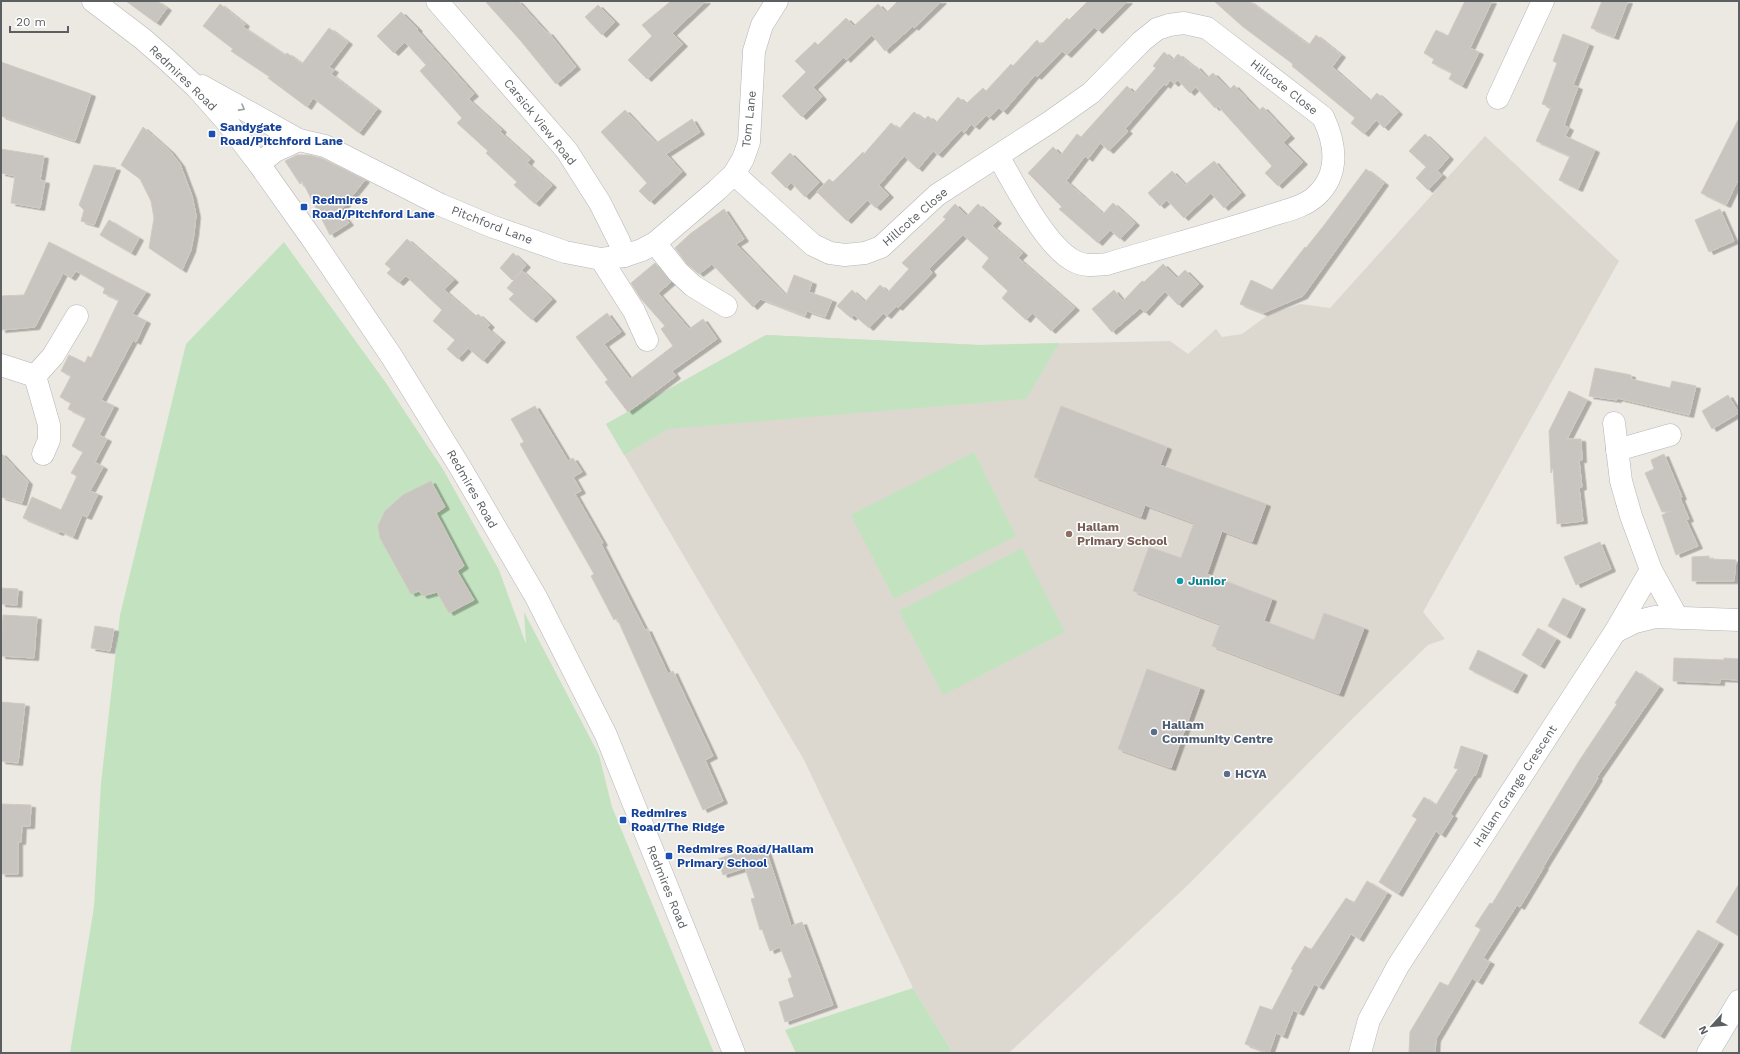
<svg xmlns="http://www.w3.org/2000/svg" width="1740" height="1054" viewBox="0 0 1740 1054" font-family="'Work Sans',sans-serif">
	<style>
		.education { fill: #dcd8d0 }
		.green { fill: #c3e3c0 }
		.building { fill: #c8c4bf; stroke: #d1cac1; filter: url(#shadow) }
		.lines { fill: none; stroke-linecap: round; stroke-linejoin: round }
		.minor-casing { stroke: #b3b5b9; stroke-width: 23 }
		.minor { stroke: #fff; stroke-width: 22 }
		.oneway { stroke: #9d9fa1 }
		.transit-dot { fill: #1a4fb4; stroke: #fff; stroke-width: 1.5 }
		.education-dot { fill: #8d6e63; stroke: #fff; stroke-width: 1.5 }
		.culture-dot { fill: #0f9aa8; stroke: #fff; stroke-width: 1.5 }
		.service-dot { fill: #5c6f8a; stroke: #fff; stroke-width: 1.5 }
		.labels { text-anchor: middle; stroke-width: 3; stroke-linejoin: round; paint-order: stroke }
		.street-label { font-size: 12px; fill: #5b5f62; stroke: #fff }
		.transit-label { font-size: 12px; font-weight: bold; fill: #164399; stroke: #fff; text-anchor: start }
		.education-label { font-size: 12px; font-weight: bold; fill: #785e54; stroke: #fff; text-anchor: start }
		.culture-label { font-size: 12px; font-weight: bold; fill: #0d838f; stroke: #fff; text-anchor: start }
		.service-label { font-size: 12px; font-weight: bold; fill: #4e5e75; stroke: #fff; text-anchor: start }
	</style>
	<defs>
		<filter id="shadow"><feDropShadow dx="4.5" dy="2.5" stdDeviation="0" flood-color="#0004"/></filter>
	</defs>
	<rect width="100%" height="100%" fill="#ece9e2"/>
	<path class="education" d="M1485,136l134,125 -196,351 22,27 -17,6 -80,78 -158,160 -181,170h-56l-40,-65 -109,-228 -198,-336 160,-89 214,10 190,-4 18,13 28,-25 6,8 20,-3 26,-19 32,-11 30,4z"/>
	<g class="green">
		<path d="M284,242l102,141 58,88 55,99 27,74 -2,-32 75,143 13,52 102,246h-644l24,-146 7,-124 19,-168 66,-271z"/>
		<path d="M766,335l214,10 79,-2 -33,56 -358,30 -44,26 -18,-31z"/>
		<path d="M974,452l42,84 -122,63 -43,-84z"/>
		<path d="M1022,548l43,84 -122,63 -44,-84z"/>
		<path d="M913,988l40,65h-157l-11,-23z"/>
	</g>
	<g class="building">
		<path d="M126,1h31l10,7 -11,15z"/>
		<path d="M485,1h33l29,32 1,-1 28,35 -20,17 -36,-44z"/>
		<path d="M671,1h35l-34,32 11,11 -36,35 -19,-19 24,-24 -10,-11z"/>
		<path d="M898,1h44l-28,27 -1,-2 -28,25 -13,-16 -26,25 -2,-3 -31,30 9,10 -20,20 -20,-21 24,-24 -11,-11 20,-19 3,3 28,-27 8,8 24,-22 8,9z"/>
		<path d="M1088,1h40l-30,30 -4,-4 -27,28 -5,-4 -25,26 -2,-2 -32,37 -4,-4 -10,10 -3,-3 -11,12 -4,-3 -7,9 -3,-3 -23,25 -5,-4 -15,18 -14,-13 -25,29 10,10 -13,13 -9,-8 -20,21 -30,-29 12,-13 4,3 30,-30 1,2 27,-31 8,6 15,-17 10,8 4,-4 8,7 22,-26 8,7 17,-16 3,3 25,-27 2,2 24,-26 4,5 26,-27 2,2z"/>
		<path d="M1214,1h35l60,44 7,-10 25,20 -9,12 38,34 7,-8 21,19 -14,16 -8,-8 -12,14 -13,-11 4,-5 -63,-52 1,-2 -51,-38z"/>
		<path d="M1465,1h27l-22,47 9,4 -17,34 -13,-7 3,-6 -20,-10 2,-4 -10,-6 12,-23 12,6z"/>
		<path d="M1602,1h26l-14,36 -23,-9z"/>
		<path d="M220,4l25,20 -2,3 42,28 2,-2 15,11 27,-36 19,14 -19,25 5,3 -3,4 46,35 -18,24 -46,-35 -6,9 -39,-29 2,-1 -39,-26 2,-2 -30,-23z"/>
		<path d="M598,5l17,17 -13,13 -17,-18z"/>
		<path d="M401,12l17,17 -1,1 57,64 -6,5 34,31 -2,2 30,27 -3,4 25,22 -17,19 -21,-19 3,-3 -31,-29 2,-2 -31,-28 5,-5 -42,-47 6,-6 -21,-23 -11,11 -17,-17z"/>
		<path d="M1563,34l26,10 -16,41 5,2 -14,38 5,3 -4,8 30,14 -17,39 -19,-9 11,-24 -34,-15 15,-34 -9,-3 15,-41 -4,-2z"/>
		<path d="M1164,52l9,8 5,-6 17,14 1,-2 11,12 6,-5 16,17 5,-5 24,26 5,-4 27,29 -7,6 20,20 -25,24 -13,-13 7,-7 -54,-60 -3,2 -19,-21 -6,6 -12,-13 -4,4 -4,-4 -4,6 -2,-2 -39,45 3,2 -19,20 -9,-8 -12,16 -3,-3 -19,25 37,33 10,-11 22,20 -15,16 -10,-9 -12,13 -39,-34 3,-2 -34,-34 25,-26 8,8 16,-21 4,3 46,-51 7,7 22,-25 -3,-2z"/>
		<path d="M1,62l90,32 -16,47 -74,-25z"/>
		<path d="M625,110l31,33 36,-24 8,13 -34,22 16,18 -32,30 -11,-11 8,-8 -46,-51z"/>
		<path d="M1739,118v60l-13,27 -25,-12z"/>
		<path d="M143,127l27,24 10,13 12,32 4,19 -2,19 -3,16 -9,20 -33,-22 5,-30 -3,-17 -11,-22 -19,-14z"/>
		<path d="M1425,134l24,23 -12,14 5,4 -14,15 -12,-12 10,-11 -17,-16z"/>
		<path d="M1,149l43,7 -4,24 5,1 -5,27 -29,-5 4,-27 -14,-3z"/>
		<path d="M790,153l29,29 -14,15 -14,-15 -5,6 -15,-15z"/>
		<path d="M297,155h12l12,3 44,22 -25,31 9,12 -19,12 -28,-54 -2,3 -15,-23z"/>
		<path d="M1214,161l27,32 -17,15 -13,-15 -27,25 -17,-18 -7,6 -12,-13 24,-22 13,14z"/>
		<path d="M94,165l22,3 -22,57 -13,-4 3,-11 -5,-5z"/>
		<path d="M1366,169l18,14 -81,113 -40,17 -23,-9 11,-24 21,10 33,-43 1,1 19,-24z"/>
		<path d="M955,204l12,12 11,-12 19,17 -5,5 31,27 -5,5 57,50 -24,23 -19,-18 -6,7 -24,-22 6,-7 -26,-24 7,-9 -26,-23 -34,34 3,4 -34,35 -2,-2 -9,10 -4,-3 -14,15 -15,-13 -3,3 -14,-12 15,-16 13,12 15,-17 8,7 21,-23 -7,-6 44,-44 -3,-2z"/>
		<path d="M724,209l20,30 -8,5 50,52 8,-21 18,7 -3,10 23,8 -7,17 -18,-6 -2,5 -44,-17 -8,8 -41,-43 -13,10 -12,-10 -12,-16 15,-14z"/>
		<path d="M1720,209l14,32 -25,11 -14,-32z"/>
		<path d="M109,220l30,18 -8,15 -31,-18z"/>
		<path d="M407,239l47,41 -10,10 31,27 3,-3 12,11 -3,3 14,12 -18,21 -15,-13 -10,11 -11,-10 8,-9 -22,-19 9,-11 -36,-34 -7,7 -12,-10 4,-4 -6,-5z"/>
		<path d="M49,242l97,50 -14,22 14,7 -10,21 -3,-2 -32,60 13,6 -15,29 8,4 -12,23 8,5 -13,24 8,3 -11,23 -5,-2 -9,22 -13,-6 -1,2 -36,-15 9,-21 29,13 16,-34 -6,-3 12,-21 -11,-6 14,-28 -18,-9 3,-6 -11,-6 11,-21 -10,-5 8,-16 16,8 3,-7 3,2 28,-58 -16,-7 2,-5 -29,-17 -5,7 -8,-5 -28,54 -34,3v-34l23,-1z"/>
		<path d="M513,253l13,12 -14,15 -12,-12z"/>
		<path d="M655,263l16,19 -13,11 31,36 14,-10 14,20 -45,32 4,5 -48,36 -23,-30 3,-2 -32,-43 31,-24 14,19 -17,12 26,35 43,-33 -12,-17 4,-3 -24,-27 -10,-16z"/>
		<path d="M1163,264l14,14 8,-8 14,14 -21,21 -13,-14 -20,22 -5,-5 -28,24 -20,-23 22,-19 9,11 19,-20 2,1z"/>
		<path d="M522,271l30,28 -20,21 -23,-21 5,-5 -7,-6z"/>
		<path d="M1595,368l36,7v4l39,9 2,-7 24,5 -7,29 -72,-17v2l-28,-4z"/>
		<path d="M1569,391l18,9 -20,39h14l1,21h-3l3,27 -3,1 4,33 -26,3 -4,-56 -2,5 -2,-42z"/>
		<path d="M1728,395l11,18 -27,16 -10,-18z"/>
		<path d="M535,406l33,55 5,-3 9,14 -9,5 8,14 -6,3 28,49 -2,1 44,86 2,-1 21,45 5,-3 40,85 -8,4 18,41 -20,9 -86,-192 -3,2 -23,-44 3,-2 -74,-130 4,-2 -13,-23z"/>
		<path d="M1061,406l106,41 -7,18 106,39 -14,38 -30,-11 -15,43 65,25 -8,22 50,19 10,-27 40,15 -25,66 -127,-48 8,-22 -87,-33 16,-44 32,11 13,-35 -49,-18 -4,12 -107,-40z"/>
		<path d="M1,453l27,29 -6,21 -21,-6z"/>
		<path d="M1664,454l18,43 -2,1 9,21 -3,1 12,26 -22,9 -14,-40 9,-4 -9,1 -17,-39 9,-4 -3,-9z"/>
		<path d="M431,481l14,26 -9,6 28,53 -7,5 17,29 -25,13 -12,-21 -14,4 -4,-5 -8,3 -31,-56 -2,-12 7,-15 18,-16z"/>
		<path d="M1600,542l11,27 -35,16 -12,-28z"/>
		<path d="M1709,556v3l27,1 -2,21h-42v-24z"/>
		<path d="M1,588l17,1 -1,16 -16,-1z"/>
		<path d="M1563,598l18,9 -15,29 -18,-10z"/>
		<path d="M3,615l34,2 -3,41 -33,-2z"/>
		<path d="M95,626l19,3 -4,22 -19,-3z"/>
		<path d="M1538,628l18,11 -16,27 -18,-11z"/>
		<path d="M1478,650l45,23 -10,18 -44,-22z"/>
		<path d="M1674,658l50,2v-2l15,1v21l-19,-1v4l-47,-2z"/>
		<path d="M1147,669l53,19 -29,80 -53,-19z"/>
		<path d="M1636,671l23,16 -62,90 1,1 -55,89h1l-24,40 -3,-2 -34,53 7,4 -12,20 -6,-4 -36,61 -1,14h-26l1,-21 30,-50 8,4 33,-57 -6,-3 15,-23 2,1 87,-143 38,-57 -2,-1z"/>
		<path d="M1,702l24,2 -7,59 -17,-2z"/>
		<path d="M1461,746l22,7 -7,22h-2l-24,39 3,2 -12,19 -5,-4 -38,63 -19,-12 38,-63 -5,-3 12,-19 12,8 22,-36 -4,-1z"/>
		<path d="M1,804l30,1 -1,21h-8l-1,16h-3v32h-17z"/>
		<path d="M764,844l27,82 11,-4 31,83 -48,17 -6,-20 15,-5 -6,-18 4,-2 -12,-30 -10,4 -8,-22 -2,1 -9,-31 4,-1 -10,-30 -22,7 -5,-16z"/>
		<path d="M1367,881l20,12 -28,46 -8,-5 -32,53 -5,-3 -15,29 -6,-3 -10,26 -7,-3 -7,20 -24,-9 15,-38 12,4 21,-40 -2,-1 14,-23 6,4 35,-52 8,5z"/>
		<path d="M1739,884v52l-23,-14z"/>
		<path d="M1698,930l21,12 -59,94 -21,-13z"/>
	</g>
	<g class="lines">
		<defs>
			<g id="minor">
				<path d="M93,1l50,38 24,21 29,27 31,35 32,42 56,79 77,114 68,110 76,130 70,138 128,318"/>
				<path d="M437,1l130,150 33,52 19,38 5,15"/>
				<path d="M202,86l97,54"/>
				<path d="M1498,98l45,-97"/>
				<path d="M259,164l16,-13 24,-11 26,6 116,59 50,21 74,26 36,7 23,-3 18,-6 13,-7 62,-53 17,-16 9,-15 6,-17 5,-91 8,-26 15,-24"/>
				<path d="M734,174l79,71 17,8 15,2 20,-2 16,-6 56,-52 113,-73 41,-29 51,-52 15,-12 12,-4 15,-2 23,5 116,89c13,27 17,57 -7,79 -13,12 -33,15 -50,21 -53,17 -106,31 -159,47 -11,1 -22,3 -33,-3 -29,-15 -59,-76 -76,-105"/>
				<path d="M655,243l23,29 15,14 33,20"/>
				<path d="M601,259l33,52 13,29"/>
				<path d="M1,365l34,11 18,-20 24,-40"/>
				<path d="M35,376l14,49v15l-6,14"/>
				<path d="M1614,423l7,58 10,35 20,54 26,47"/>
				<path d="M1617,450l53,-15"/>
				<path d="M1615,632l36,-62"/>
				<path d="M1360,1053l9,-33 29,-54 217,-334 20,-10 20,-5 84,3"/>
				<path d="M1708,1053l31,-52"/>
			</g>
		</defs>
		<use href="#minor" class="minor-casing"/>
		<use href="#minor" class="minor"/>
	</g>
	<defs><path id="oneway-chevron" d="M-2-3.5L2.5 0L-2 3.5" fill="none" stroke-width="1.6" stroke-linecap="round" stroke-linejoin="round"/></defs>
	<use class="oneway" href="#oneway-chevron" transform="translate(242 108) rotate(29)"/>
	<g class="transit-dot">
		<rect x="208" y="130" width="8" height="8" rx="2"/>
		<rect x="300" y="203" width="8" height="8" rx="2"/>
		<rect x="619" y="816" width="8" height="8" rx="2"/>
		<rect x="665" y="852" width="8" height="8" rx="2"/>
	</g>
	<circle class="education-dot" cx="1069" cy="534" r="4"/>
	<circle class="culture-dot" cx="1180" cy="581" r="4"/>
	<g class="service-dot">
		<circle cx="1154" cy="732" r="4"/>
		<circle cx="1227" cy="774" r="4"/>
	</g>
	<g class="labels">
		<g class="street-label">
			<text transform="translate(183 78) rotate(44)" y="4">Redmires Road</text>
			<text transform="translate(1284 87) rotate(38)" y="4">Hillcote Close</text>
			<text transform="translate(749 119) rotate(-84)" y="4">Tom Lane</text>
			<text transform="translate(540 122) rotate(51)" y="4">Carsick View Road</text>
			<text transform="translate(915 217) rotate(-41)" y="4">Hillcote Close</text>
			<text transform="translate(492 225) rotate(21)" y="4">Pitchford Lane</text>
			<text transform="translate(472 489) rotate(60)" y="4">Redmires Road</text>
			<text transform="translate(1515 786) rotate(-57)" y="4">Hallam Grange Crescent</text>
			<text transform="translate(667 887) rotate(68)" y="4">Redmires Road</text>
		</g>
		<g class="transit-label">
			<text x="220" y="131">Sandygate<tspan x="220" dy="14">Road/Pitchford Lane</tspan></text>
			<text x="312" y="204">Redmires<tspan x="312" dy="14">Road/Pitchford Lane</tspan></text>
			<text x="631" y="817">Redmires<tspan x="631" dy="14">Road/The Ridge</tspan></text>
			<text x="677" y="853">Redmires Road/Hallam<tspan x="677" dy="14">Primary School</tspan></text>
		</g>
		<g class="education-label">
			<text x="1077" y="531">Hallam<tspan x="1077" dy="14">Primary School</tspan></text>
		</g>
		<g class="culture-label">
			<text x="1188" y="585">Junior</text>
		</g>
		<g class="service-label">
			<text x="1162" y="729">Hallam<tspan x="1162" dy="14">Community Centre</tspan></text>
			<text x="1235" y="778">HCYA</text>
		</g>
	</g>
	<rect width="1740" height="1054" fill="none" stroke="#5b5f62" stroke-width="4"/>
	<g transform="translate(1712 1026) rotate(243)" stroke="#ffffff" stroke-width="3" paint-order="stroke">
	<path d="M0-3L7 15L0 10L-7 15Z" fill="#5b5f62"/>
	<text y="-6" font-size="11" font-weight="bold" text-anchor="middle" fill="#5b5f62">N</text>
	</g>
	<path d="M10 26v6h58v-6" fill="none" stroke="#5b5f62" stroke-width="2"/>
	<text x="16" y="26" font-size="12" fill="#5b5f62" stroke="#ffffff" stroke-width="3" paint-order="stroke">20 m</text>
</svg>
